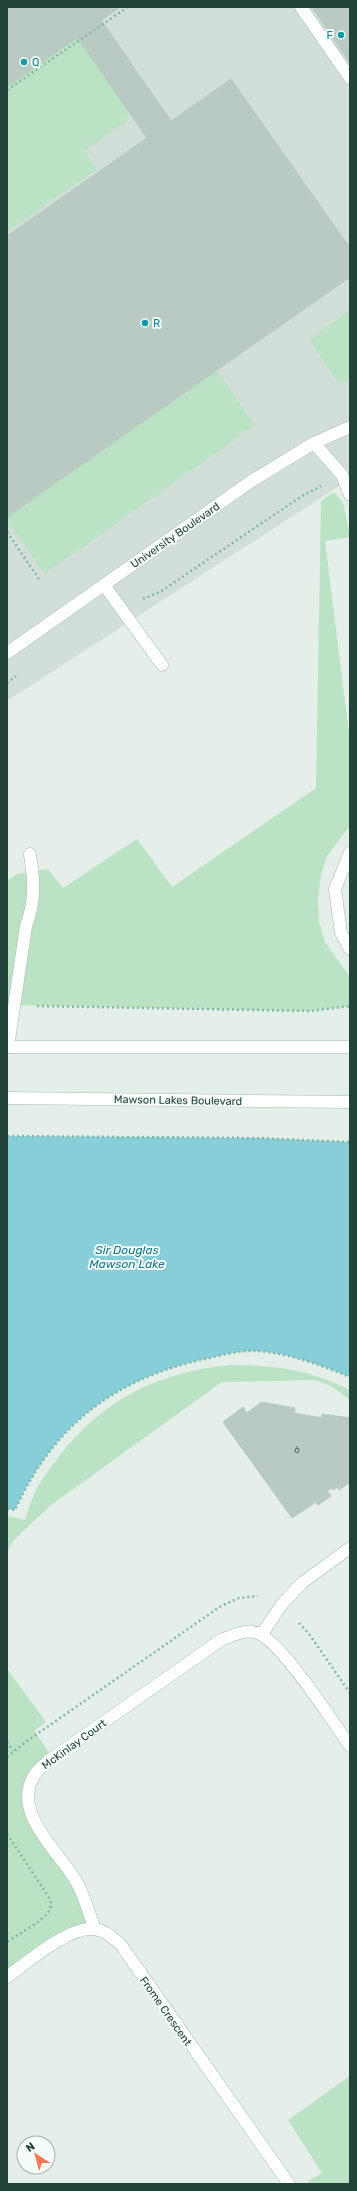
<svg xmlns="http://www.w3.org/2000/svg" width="357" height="2191" viewBox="0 0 357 2191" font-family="Rubik,sans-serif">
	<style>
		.built { fill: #d2dfd9 }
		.green { fill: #bbe2c5 }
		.water { fill: #87ced9 }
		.building { fill: #b9cac3; stroke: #b6c9c1 }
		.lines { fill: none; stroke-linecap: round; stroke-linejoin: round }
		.lane-casing { stroke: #a6b8b1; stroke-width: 13 }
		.street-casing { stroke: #a6b8b1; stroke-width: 13 }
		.secondary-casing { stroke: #a1bcb2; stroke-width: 13 }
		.path { stroke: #81b6a4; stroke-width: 2.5; stroke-dasharray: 2 3; stroke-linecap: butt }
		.lane { stroke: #fff; stroke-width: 12 }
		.street { stroke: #fff; stroke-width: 12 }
		.secondary { stroke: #fff; stroke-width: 12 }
		.culture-dot { fill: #0f9aa8; stroke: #f5fbf8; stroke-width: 1.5 }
		.labels { text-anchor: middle; stroke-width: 4; stroke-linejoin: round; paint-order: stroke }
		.number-label { font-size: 9px; fill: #47655c }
		.culture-label { font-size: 11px; fill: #0d838f; stroke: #f5fbf8; text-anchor: start }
		.street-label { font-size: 11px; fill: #214339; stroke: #f5fbf8 }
		.water-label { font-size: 12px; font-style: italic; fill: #147686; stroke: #f5fbf8 }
	</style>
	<rect width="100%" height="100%" fill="#e4efea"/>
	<path class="built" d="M7,7h343v472l-343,222z"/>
	<g class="green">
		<path d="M77,37l51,74 -2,11 -42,29 12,19 -89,62v-148z"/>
		<path d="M350,310v69l-12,5 -29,-44z"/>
		<path d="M216,370l39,55 -210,149 -38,-53v-4z"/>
		<path d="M334,492l9,11 7,34 -25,4 25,201v84l-23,30 -6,18 -3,25 1,23 6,20 25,35v29l-39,5 -304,-6v-124l10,-7 31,-5 15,19 74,-49 35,48 144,-99 5,-287z"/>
		<path d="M230,1365c46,0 79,5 120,25v10l-19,-14 -16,-6 -93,2 -171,123 -37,35 -7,12v-36l18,4c3,-9 6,-19 10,-28 7,-14 17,-26 26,-38 44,-56 99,-82 169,-89z"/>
		<path d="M7,1669l39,53 -12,9 19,27 -18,16 -6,33 48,74 18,48 -14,1 -74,47z"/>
		<path d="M350,2076v108h-40l-2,-3 14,-8 -34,-53z"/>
	</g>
	<path class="water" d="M7,1136l249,2 94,4v235c-30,-12 -66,-26 -99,-26 -16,0 -35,6 -51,9 -89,21 -147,67 -185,150l-8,-1z"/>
	<g class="building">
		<path d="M7,7h113l-113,80z"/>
		<path d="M312,7h38v56z"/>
		<path d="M101,20l70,101 -24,17 -70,-101z"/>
		<path d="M231,79l119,169v29l-343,240v-281z"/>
		<path d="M261,1402l34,6 -1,5 28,5v-4l28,4v64l-11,8 -2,-3 -4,3 -1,-2 -5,3 4,5 -13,9 -2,-3 -24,16 -69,-96 20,-15 4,6z"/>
	</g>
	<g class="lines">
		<defs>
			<g id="lane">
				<path d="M301,7l49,71"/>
				<path d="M314,443l28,32 8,20"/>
				<path d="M104,585l58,80"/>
				<path d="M350,852l-15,37 6,44 9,16"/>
				<path d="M8,1047l18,-121c10,-27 8,-45 4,-72"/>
				<path d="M262,1634l20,-30 21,-22 47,-34"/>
			</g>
			<g id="street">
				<path d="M7,653l246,-173 61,-37 36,-16"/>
				<path d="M95,1929c-6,-15 -11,-35 -19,-48 -17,-30 -66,-69 -41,-107 3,-5 9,-9 13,-13l173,-121c11,-4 21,-10 33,-8 23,2 80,92 96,114"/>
				<path d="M7,1977c21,-15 62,-51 88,-48 11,2 18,9 26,16l168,239"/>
			</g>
			<g id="secondary">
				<path d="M7,1047h343"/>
				<path d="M7,1098l343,4"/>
			</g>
		</defs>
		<use href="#lane" class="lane-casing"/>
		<use href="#street" class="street-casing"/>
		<use href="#secondary" class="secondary-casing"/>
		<g class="path">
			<path d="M7,90l121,-83"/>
			<path d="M7,532l32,47"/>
			<path d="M143,599l17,-7 142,-96 19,-10"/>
			<path d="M7,683l9,-7"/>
			<path d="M37,1006l274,5 39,-5"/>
			<path d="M7,1136l249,2 94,4"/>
			<path d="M7,1509l8,1c38,-83 96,-129 185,-150 16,-3 35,-9 51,-9 33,0 69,14 99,26"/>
			<path d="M299,1623l10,11 41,59"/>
			<path d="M7,1742l6,9"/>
			<path d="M7,1757l20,-16 194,-135 18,-8 19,-2"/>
			<path d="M7,1834l41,62c3,5 4,10 1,15 -7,11 -31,23 -42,31"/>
		</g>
		<use href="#lane" class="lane"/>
		<use href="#street" class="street"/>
		<use href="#secondary" class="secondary"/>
	</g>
	<g class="culture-dot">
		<circle cx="341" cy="35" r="4"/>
		<circle cx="24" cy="62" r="4"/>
		<circle cx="145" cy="323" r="4"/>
	</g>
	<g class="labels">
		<g class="number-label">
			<text x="297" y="1453">6</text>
		</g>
		<g class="culture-label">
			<text x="333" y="39" text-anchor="end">F</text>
			<text x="32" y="66">Q</text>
			<text x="153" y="327">R</text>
		</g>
		<g class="street-label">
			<text transform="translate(175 535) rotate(-35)" y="4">University Boulevard</text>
			<text transform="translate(178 1100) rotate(1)" y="4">Mawson Lakes Boulevard</text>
			<text transform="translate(74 1744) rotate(-36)" y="4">McKinlay Court</text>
			<text transform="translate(166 2011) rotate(55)" y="4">Frome Crescent</text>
		</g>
		<g class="water-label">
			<text x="127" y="1254">Sir Douglas<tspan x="127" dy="14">Mawson Lake</tspan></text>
		</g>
	</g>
	<rect width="357" height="2191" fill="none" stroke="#214339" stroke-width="16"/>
	<g transform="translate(36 2155) rotate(324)"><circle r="19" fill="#f5fbf8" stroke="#a0b1ac"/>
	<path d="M0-3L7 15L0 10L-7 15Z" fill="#ff7852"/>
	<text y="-6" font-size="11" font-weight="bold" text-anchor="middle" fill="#214339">N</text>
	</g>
</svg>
